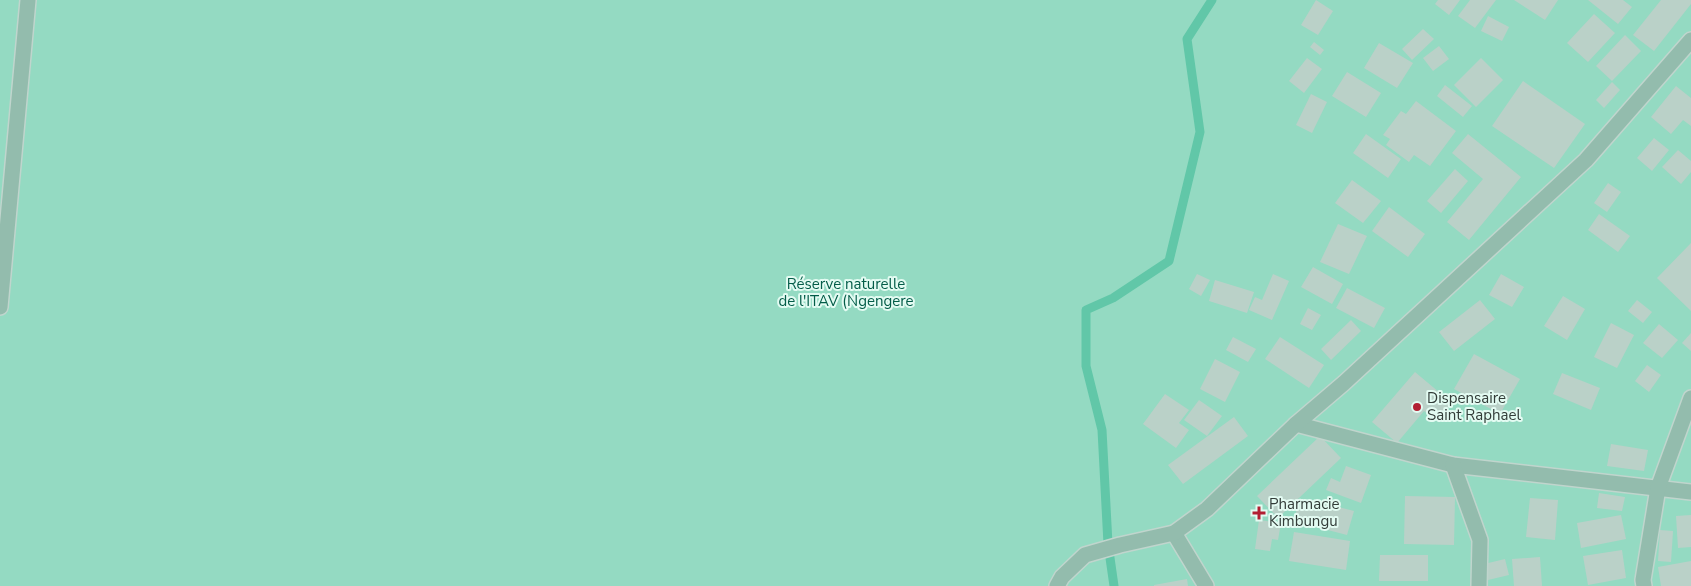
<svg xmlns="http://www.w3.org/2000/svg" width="1691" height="586" viewBox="0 0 1691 586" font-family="'Nunito Sans',sans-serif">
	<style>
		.green { fill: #94dac2 }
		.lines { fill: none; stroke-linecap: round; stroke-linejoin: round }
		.stream { stroke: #61c7a8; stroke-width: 9 }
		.building { fill: #bad1c8 }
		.minor-casing { stroke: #c0d5cd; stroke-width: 18 }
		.minor { stroke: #93bcad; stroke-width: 15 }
		.poi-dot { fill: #b22033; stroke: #e3fbf2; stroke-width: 2 }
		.labels { text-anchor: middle; stroke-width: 4; stroke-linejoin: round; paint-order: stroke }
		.park-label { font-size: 15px; fill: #035c48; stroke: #e3fbf2 }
		.poi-label { font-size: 15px; fill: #323c38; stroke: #e3fbf2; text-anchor: start }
	</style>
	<rect width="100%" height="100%" fill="#e3fbf2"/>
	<rect class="green" x="0" y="0" width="1691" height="586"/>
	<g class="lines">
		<path class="stream" d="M1114,586l-6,-42 -6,-114 -16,-64v-56l27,-12 56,-37 31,-129 -13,-93 25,-39"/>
	</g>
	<g class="building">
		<path d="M1316,0l17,11 -15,24 -17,-10z"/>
		<path d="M1438,0h22l-11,15 -14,-11z"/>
		<path d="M1470,0h26l-21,28 -17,-12z"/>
		<path d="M1514,0h44l-13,20z"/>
		<path d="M1588,0h35l9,7 -14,17z"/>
		<path d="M1661,0h30v4l-37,47 -21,-16z"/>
		<path d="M1594,14l21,19 -27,29 -21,-19z"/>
		<path d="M1488,16l21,11 -7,14 -21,-10z"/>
		<path d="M1423,29l11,10 -22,21 -10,-11z"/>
		<path d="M1625,35l16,16 -29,30 -16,-15z"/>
		<path d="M1314,42l10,8 -4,5 -10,-8z"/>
		<path d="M1379,43l34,20 -16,25 -33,-20z"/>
		<path d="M1439,46l10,13 -16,12 -10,-13z"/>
		<path d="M1307,58l15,11 -18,24 -15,-12z"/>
		<path d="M1481,58l22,22 -27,27 -22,-22z"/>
		<path d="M1347,72l34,21 -15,24 -34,-21z"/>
		<path d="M1523,81l62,43 -31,44 -62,-42z"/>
		<path d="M1612,82l8,8 -16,18 -8,-8z"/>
		<path d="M1445,85l27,21 -9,11 -26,-21z"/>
		<path d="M1676,86l15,12v28l-8,-6 -12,14 -20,-17z"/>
		<path d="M1311,94l16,8 -15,31 -16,-8z"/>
		<path d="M1416,101l40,30 -26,35 -16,-11 -5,7 -23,-17 4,-6 -7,-4 18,-24 5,3z"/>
		<path d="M1366,134l35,25 -13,19 -35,-25z"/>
		<path d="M1468,134l53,43 -52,63 -22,-18 36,-43 -31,-26z"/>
		<path d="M1654,138l15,12 -17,21 -15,-13z"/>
		<path d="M1678,150l13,11v11l-10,12 -19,-17z"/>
		<path d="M1455,169l13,12 -27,32 -14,-12z"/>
		<path d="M1352,180l29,21 -18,22 -28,-20z"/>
		<path d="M1608,183l13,9 -14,20 -13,-9z"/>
		<path d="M1389,207l36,27 -17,23 -36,-26z"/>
		<path d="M1599,214l31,22 -12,16 -30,-22z"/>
		<path d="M1338,224l29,12 -18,38 -29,-12z"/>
		<path d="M1691,243v68l-34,-33z"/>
		<path d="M1313,267l30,17 -11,20 -31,-17z"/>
		<path d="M1197,274l13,6 -9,16 -12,-7z"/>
		<path d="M1273,274l16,7 -17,39 -23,-10 6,-13 7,3z"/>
		<path d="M1501,274l23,13 -12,20 -23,-12z"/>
		<path d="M1215,280l39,12 -7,21 -38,-12z"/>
		<path d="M1347,288l38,20 -11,20 -38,-20z"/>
		<path d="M1563,296l22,13 -18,31 -23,-14z"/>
		<path d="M1480,300l15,19 -41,32 -15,-19z"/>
		<path d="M1637,300l15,12 -9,11 -15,-12z"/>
		<path d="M1308,308l13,7 -9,15 -12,-6z"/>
		<path d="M1351,320l10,11 -30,29 -10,-11z"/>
		<path d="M1611,323l23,12 -17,33 -23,-11z"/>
		<path d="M1659,324l19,16 -16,18 -19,-15z"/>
		<path d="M1691,333v18l-9,-8z"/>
		<path d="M1233,337l23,12 -8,13 -22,-12z"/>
		<path d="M1280,337l44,28 -15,23 -44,-29z"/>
		<path d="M1474,354l46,25 -20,35 -46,-25z"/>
		<path d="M1215,359l25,13 -15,30 -25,-13z"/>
		<path d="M1647,365l14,10 -12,17 -14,-11z"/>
		<path d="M1415,372l37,31 -15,18 -13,-10 -27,32 -25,-21z"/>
		<path d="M1562,373l38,15 -9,22 -38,-16z"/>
		<path d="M1165,394l24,16 -10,13 10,7 -13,18 -33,-24z"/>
		<path d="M1199,400l23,16 -15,20 -23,-16z"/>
		<path d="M1234,417l14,19 -65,48 -15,-19z"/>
		<path d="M1320,436l21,22 -63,60 -21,-22z"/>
		<path d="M1611,444l37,6 -4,21 -37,-5z"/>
		<path d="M1346,466l25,9 -10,28 -35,-13 5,-12 9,4z"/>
		<path d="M1599,493l26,4 -3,14 -25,-3z"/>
		<path d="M1405,496l50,1 -1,48 -50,-1z"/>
		<path d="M1530,498l28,2 -3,40 -29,-3z"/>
		<path d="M1323,503l31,8 -7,24 -54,-14 5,-15 23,5z"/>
		<path d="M1621,515l5,24 -45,9 -4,-25z"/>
		<path d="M1691,515v32l-13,1 -2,-32z"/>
		<path d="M1259,520l22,3 -3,17 -6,-1 -2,12 -15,-2z"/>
		<path d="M1660,530l13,1 -2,31 -13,-1z"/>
		<path d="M1294,532l56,9 -4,29 -57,-9z"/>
		<path d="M1622,550l4,28 -38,7 -5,-29z"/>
		<path d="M1380,555h48v26h-49z"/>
		<path d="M1540,557l2,29h-28l-2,-27z"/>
		<path d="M1505,559l4,16 -21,5 -4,-16z"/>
		<path d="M1691,561v25h-30l-3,-19z"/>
		<path d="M1187,579l1,7h-34v-1z"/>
	</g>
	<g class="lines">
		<defs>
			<g id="minor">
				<path d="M0,307l28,-307"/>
				<path d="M1296,424l157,41 238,27"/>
				<path d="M1453,465l27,75 -1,46"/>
				<path d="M1174,533l32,53"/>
				<path d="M1057,586l5,-9 23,-22 35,-10 54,-12 33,-24 89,-85 48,-41 242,-223 105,-120"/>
				<path d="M1644,586l-1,-6 15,-92 33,-90"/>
			</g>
		</defs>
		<use href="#minor" class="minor-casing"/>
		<use href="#minor" class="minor"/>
	</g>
	<g class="poi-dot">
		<circle cx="1417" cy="407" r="5"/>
		<path d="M1256.5 505.5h5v5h5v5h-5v5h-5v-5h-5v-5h5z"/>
	</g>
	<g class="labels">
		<g class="park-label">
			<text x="846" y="289">Réserve naturelle<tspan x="846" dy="17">de l'ITAV (Ngengere</tspan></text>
		</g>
		<g class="poi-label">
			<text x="1427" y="403">Dispensaire<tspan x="1427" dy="17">Saint Raphael</tspan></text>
			<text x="1269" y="509">Pharmacie<tspan x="1269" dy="17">Kimbungu</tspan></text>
		</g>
	</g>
</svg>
